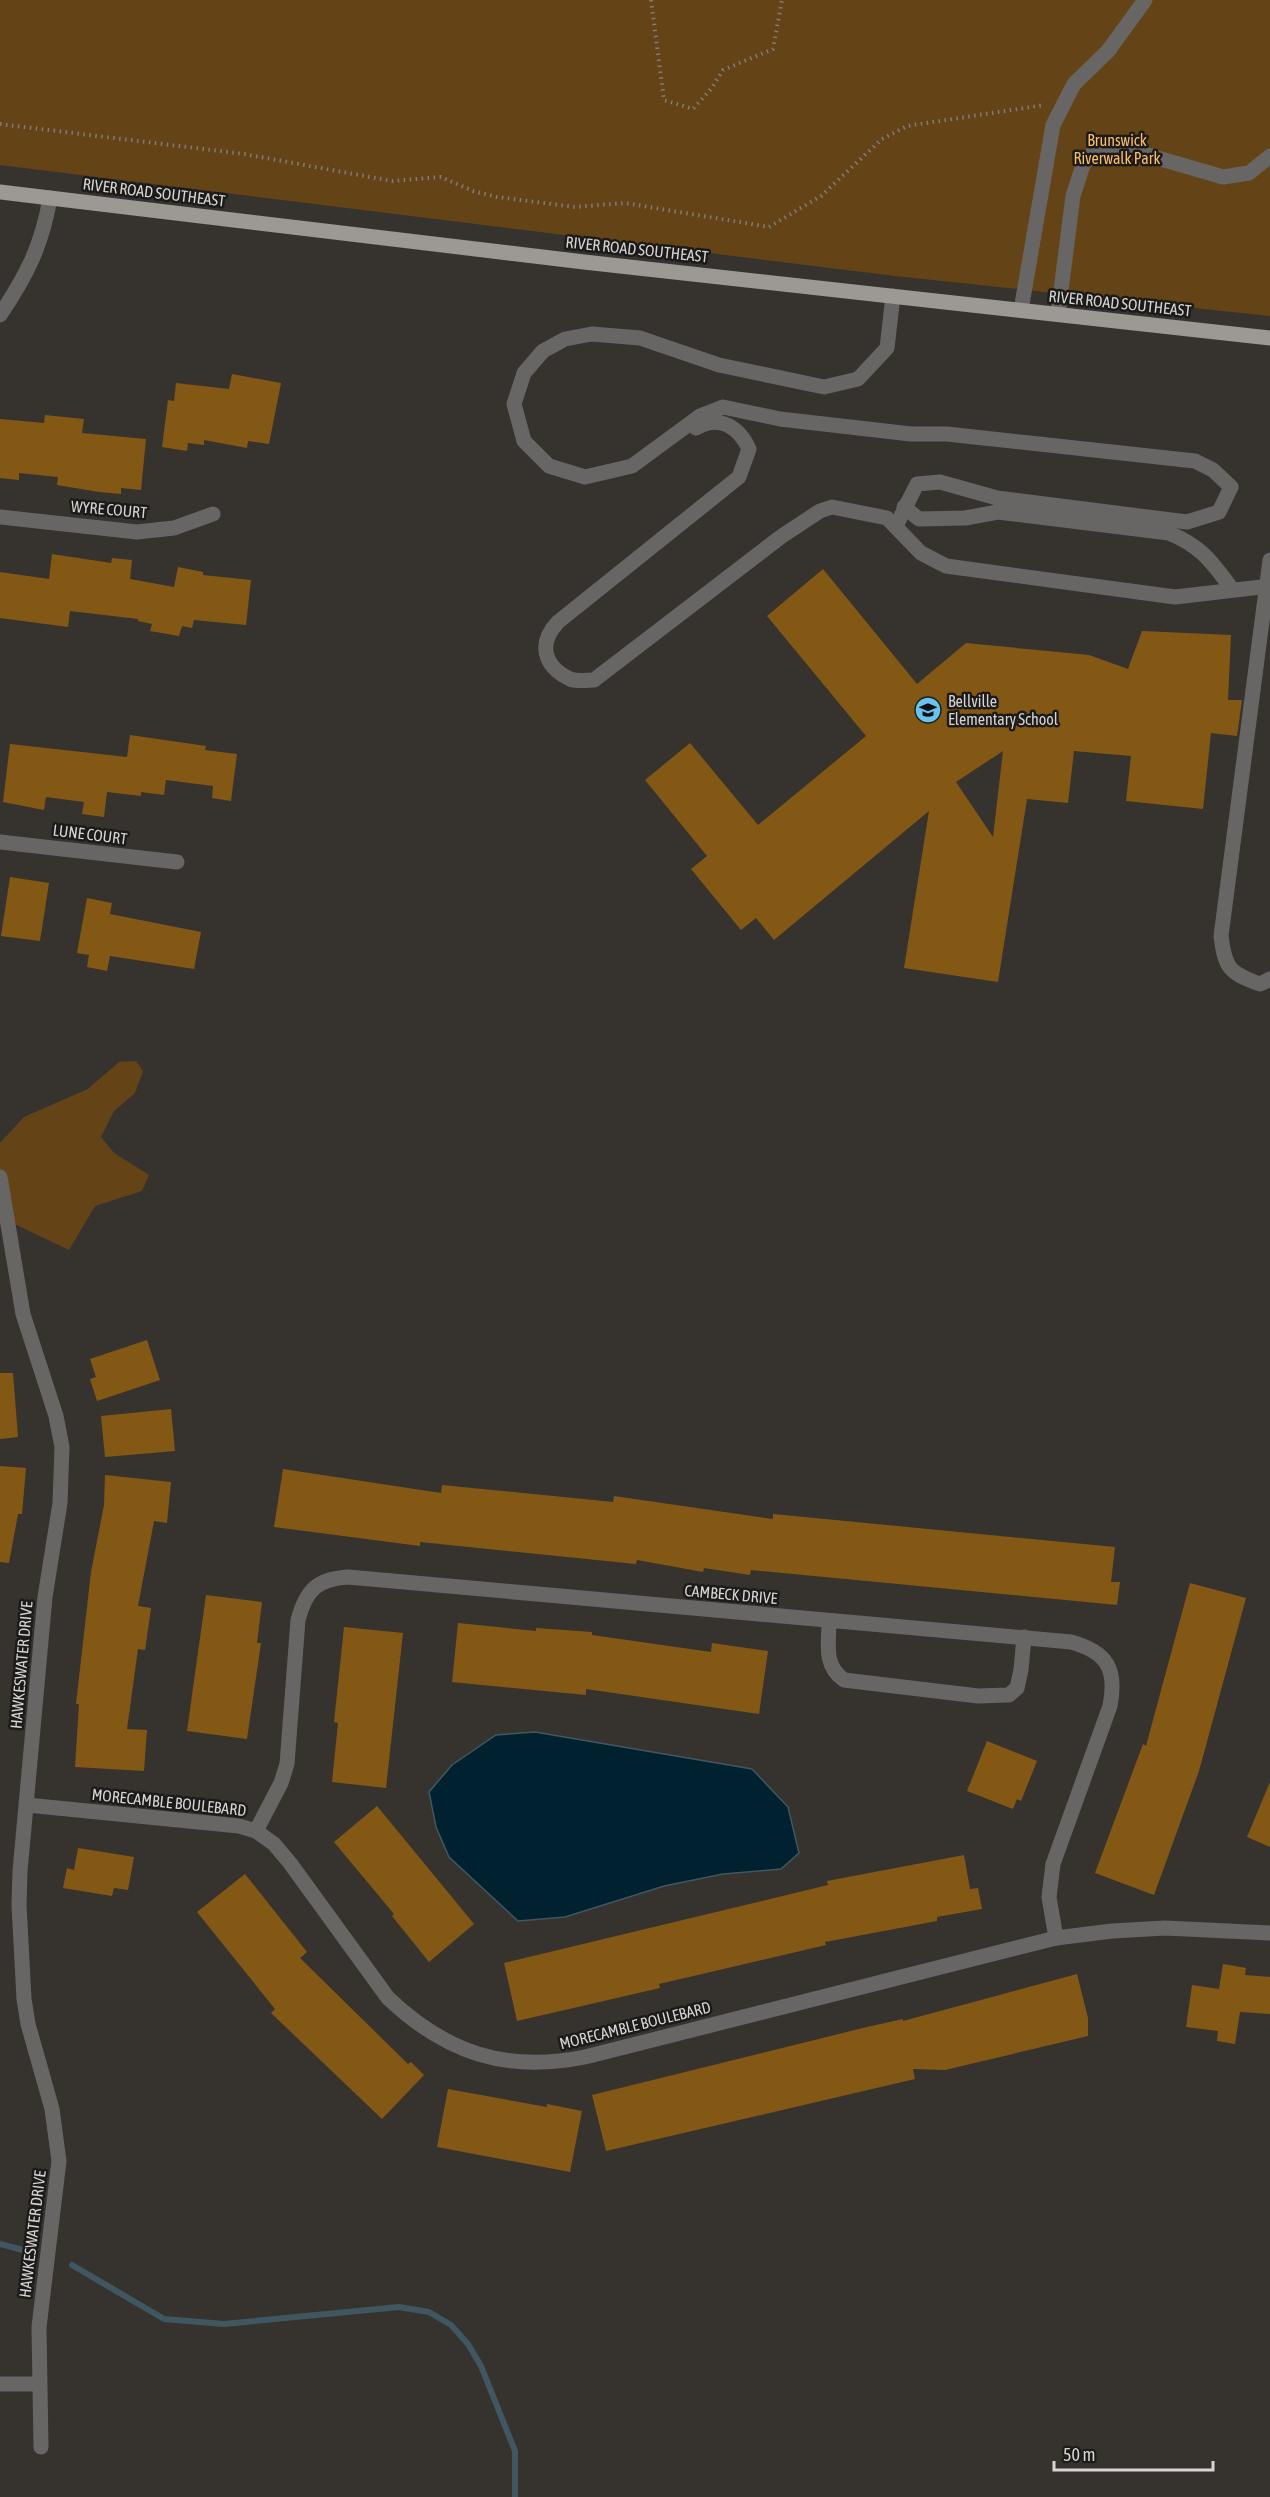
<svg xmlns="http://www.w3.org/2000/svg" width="1270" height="2497" viewBox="0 0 1270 2497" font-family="'Asap Condensed',sans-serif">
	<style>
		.green { fill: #644417 }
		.water { fill: #002130; stroke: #405761; stroke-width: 1.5 }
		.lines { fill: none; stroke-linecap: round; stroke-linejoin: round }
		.stream { stroke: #405761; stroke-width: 6 }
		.building { fill: #835815; fill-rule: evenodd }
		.path { stroke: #7f7c79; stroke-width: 4; stroke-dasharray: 1.5 4.5; stroke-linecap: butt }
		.minor { stroke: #686664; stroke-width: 15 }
		.major { stroke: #9c9894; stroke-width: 15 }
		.labels { text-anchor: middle; stroke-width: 5; stroke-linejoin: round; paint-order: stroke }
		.park-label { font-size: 16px; fill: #fabd6c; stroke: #1c1b19 }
		.street-label { font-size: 16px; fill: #d7d5d3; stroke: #1c1b19 }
		.poi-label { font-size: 16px; fill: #d7d5d3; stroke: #1c1b19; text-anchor: start }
	</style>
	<rect width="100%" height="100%" fill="#36332f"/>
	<g class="green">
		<path d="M0,0h1270v316l-375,-40 -895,-111z"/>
		<path d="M136,1061l7,10 -8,22 -21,18 -13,26 13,16 35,22 -7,16 -47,15 -26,44 -69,-33v-74l24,-26 64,-28 31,-27z"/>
	</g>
	<path class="water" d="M535,1732l217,37 36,38 11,46 -18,16 -58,5 -59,12 -99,31 -47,4 -69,-64 -13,-30 -7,-35 23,-27 44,-30z"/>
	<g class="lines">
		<g class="stream">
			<path d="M0,2244l23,6"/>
			<path d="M72,2265l92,54 60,5 175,-17 30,5 22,13 17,19 13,22 34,85v46"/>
		</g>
	</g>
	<g class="building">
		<path d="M232,374l49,9 -12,61 -21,-3 -1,7 -43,-8v5l-16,-2 -1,8 -25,-4 6,-47 6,1 2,-18 53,6z"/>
		<path d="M45,415l39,4 -2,14 64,6 -5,51 -20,-2v6l-22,-2 -42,-7 1,-8 -39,-4v7l-19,-2v-59l44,4z"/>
		<path d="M52,554l59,9 1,-5 20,2 -2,19 44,8 4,-20 25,5v3l48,5 -5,45 -52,-5 -2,8 -10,-2 -3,10 -29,-5 2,-7 -14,-3v-2l-68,-8 -2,16 -68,-9v-46l49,7z"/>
		<path d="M823,569l94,115 49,-41 123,12 39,14 14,-38 89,4 -3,65h14l-5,36 -26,-3 -8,76 -77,-8 5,-45 -57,-5 -6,52 -41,-4 -29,183 -94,-14 25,-157 -155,129 -18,-22 -15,12 -50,-61 16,-13 -62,-76 45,-37 68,82 108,-89 -99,-120zM1003,751l-10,86 -37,-55z"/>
		<path d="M130,735l76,11 -1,4 32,4 -6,47 -19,-3 1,-12 -47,-6 -2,15 -23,-3v4l-34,-4 -3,25 -22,-3 2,-12 -38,-5 -2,13 -41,-8 7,-58 117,13z"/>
		<path d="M10,877l39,6 -9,58 -39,-5z"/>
		<path d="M87,898l25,5 -2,11 91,18 -7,37 -84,-13 -3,15 -20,-4 2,-12 -12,-2z"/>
		<path d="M147,1340l13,40 -63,21 -7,-22 6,-2 -6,-18z"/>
		<path d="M0,1373h13l5,64 -18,2z"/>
		<path d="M171,1409l4,42 -70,6 -4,-41z"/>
		<path d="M0,1466l26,2 -4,46h-4l-9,49 -9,-1z"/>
		<path d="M283,1469l158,24 1,-8 171,17 1,-6 159,23v-5l342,33 -4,35h9l-3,23 -366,-35 -1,5 -46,-7 -1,4 -66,-12 -1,4 -216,-22v4l-146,-19z"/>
		<path d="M105,1475l66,7 -4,41 -13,-2 -16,85 13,2 -6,42 -7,-1 -11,80 20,1 -3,41 -69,-4 4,-63h-3l15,-132 13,-67z"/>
		<path d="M1190,1583l56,15 -47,173 -45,124 -59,-22 48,-129 3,2z"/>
		<path d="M206,1595l56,7 -5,41h4l-14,96 -60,-8z"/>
		<path d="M458,1623l78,8v-3l56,4v3l119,17 1,-9 56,8 -9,63 -173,-25v6l-134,-13z"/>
		<path d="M344,1627l59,6 -17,155 -54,-6 6,-59 -4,-1z"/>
		<path d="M987,1741l50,20 -16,40 -4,-2 -4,10 -46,-18z"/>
		<path d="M1270,1782v65l-23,-10z"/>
		<path d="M377,1806l97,118 -45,38 -37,-46 2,-2 -60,-72z"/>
		<path d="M78,1848l56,9 -6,33 -14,-2 -2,8 -49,-8 4,-20 7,2z"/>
		<path d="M964,1855l6,34 8,-1 4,21 -45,8v4l-112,21 1,3 -167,39 1,4 -143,33 -13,-58 324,-78 -1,-4z"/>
		<path d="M245,1874l62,78 -7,6 108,106 3,-2 13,13 -42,44 -111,-106 4,-4 -78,-97z"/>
		<path d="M1223,1964l23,4 -1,7 25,2v37l-30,-2 -5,32 -18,-3 1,-10 -32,-4 6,-42 27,4z"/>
		<path d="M1077,1974l11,44v18l-143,34 -32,-1 2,10 -309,72 -14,-56 275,-68 36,-8v2z"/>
		<path d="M448,2089l99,18v-3l35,7 -12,61 -133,-25z"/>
	</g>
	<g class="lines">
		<g class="path">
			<path d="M651,0l13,100 29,9 18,-20 12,-19 50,-21 9,-49"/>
			<path d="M0,124l244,30 148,27 49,-4 32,14 24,6 78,10 50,-4 144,24 52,-31 61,-57 25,-13 137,-21"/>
		</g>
		<g class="minor">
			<path d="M893,296l-6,52 -29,31 -34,8 -105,-22 -79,-27 -48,-4 -27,5 -22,12 -19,22 -10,31 10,37 25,25 36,11 47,-11 68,-50 23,-9 57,12 131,15h36l248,27 18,9 18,17 -12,25 -32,10 -190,-24 -57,-16 -23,2 -21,42"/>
			<path d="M1021,310l32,-185 21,-41 34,-33 37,-51"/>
			<path d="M1058,314l15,-118 10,-31 14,-17 23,-1 103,30 26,-4 21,-17"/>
			<path d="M0,315c27,-40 42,-70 50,-117"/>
			<path d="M696,428c23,-14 43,-1 53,21l-10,28 -181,145c-20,21 -15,44 12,57 7,3 17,1 24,1l188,-144 38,-25 12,-4 55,11 34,35 25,13 229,31 95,-11"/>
			<path d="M904,507l15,12 46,-1 33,-6 171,21c32,13 43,29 63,56"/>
			<path d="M0,517l137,15 37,-4 39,-14"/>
			<path d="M1270,560l-49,376c4,32 8,37 39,48l10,-5"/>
			<path d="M0,842l177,20"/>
			<path d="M0,1177l23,137 33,102 6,31 -2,56 -15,94 -25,274 -1,34 5,94 4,25 24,85 7,52 -20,166 2,120"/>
			<path d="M829,1621c0,23 -6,44 15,59l134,16 31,-1 8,-7 4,-18 3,-33"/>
			<path d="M27,1805l212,21 17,5 18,13 16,19 98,135c58,55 118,75 197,59l471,-119 56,-7 53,-3 105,5"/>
			<path d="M256,1831l25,-48 6,-19 11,-144c8,-30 19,-41 50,-43l723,65c37,10 46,28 39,64l-57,158 -4,33 7,41"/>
			<path d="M0,2384h39"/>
		</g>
		<path class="major" d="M0,192l584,70 686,76"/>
	</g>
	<defs>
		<symbol id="school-disc" viewBox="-11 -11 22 22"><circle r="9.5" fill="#67c4f0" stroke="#1c1b19"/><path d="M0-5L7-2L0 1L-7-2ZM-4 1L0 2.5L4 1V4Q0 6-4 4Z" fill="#111"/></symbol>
	</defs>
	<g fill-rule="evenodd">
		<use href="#school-disc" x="913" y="695" width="30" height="30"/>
	</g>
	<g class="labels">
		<g class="park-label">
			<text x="1117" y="146">Brunswick<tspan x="1117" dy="18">Riverwalk Park</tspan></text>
		</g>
		<g class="street-label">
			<text transform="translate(154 192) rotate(7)" y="6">RIVER ROAD SOUTHEAST</text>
			<text transform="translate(637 249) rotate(6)" y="6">RIVER ROAD SOUTHEAST</text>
			<text transform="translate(1120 303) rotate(6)" y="6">RIVER ROAD SOUTHEAST</text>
			<text transform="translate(109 509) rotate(5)" y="6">WYRE COURT</text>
			<text transform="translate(90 834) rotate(7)" y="6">LUNE COURT</text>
			<text transform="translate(731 1594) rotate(5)" y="6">CAMBECK DRIVE</text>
			<text transform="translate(21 1665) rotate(-85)" y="6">HAWKESWATER DRIVE</text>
			<text transform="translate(169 1802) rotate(6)" y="6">MORECAMBLE BOULEBARD</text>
			<text transform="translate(635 2025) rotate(-14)" y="6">MORECAMBLE BOULEBARD</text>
			<text transform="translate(32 2234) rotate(-83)" y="6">HAWKESWATER DRIVE</text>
		</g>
		<g class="poi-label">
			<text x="948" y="707">Bellville<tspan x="948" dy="18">Elementary School</tspan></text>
		</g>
	</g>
	<path d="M1054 2461v9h159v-9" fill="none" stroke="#d7d5d3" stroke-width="3"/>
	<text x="1063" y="2461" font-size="18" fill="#d7d5d3" stroke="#1c1b19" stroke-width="4.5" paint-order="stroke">50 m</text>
</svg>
